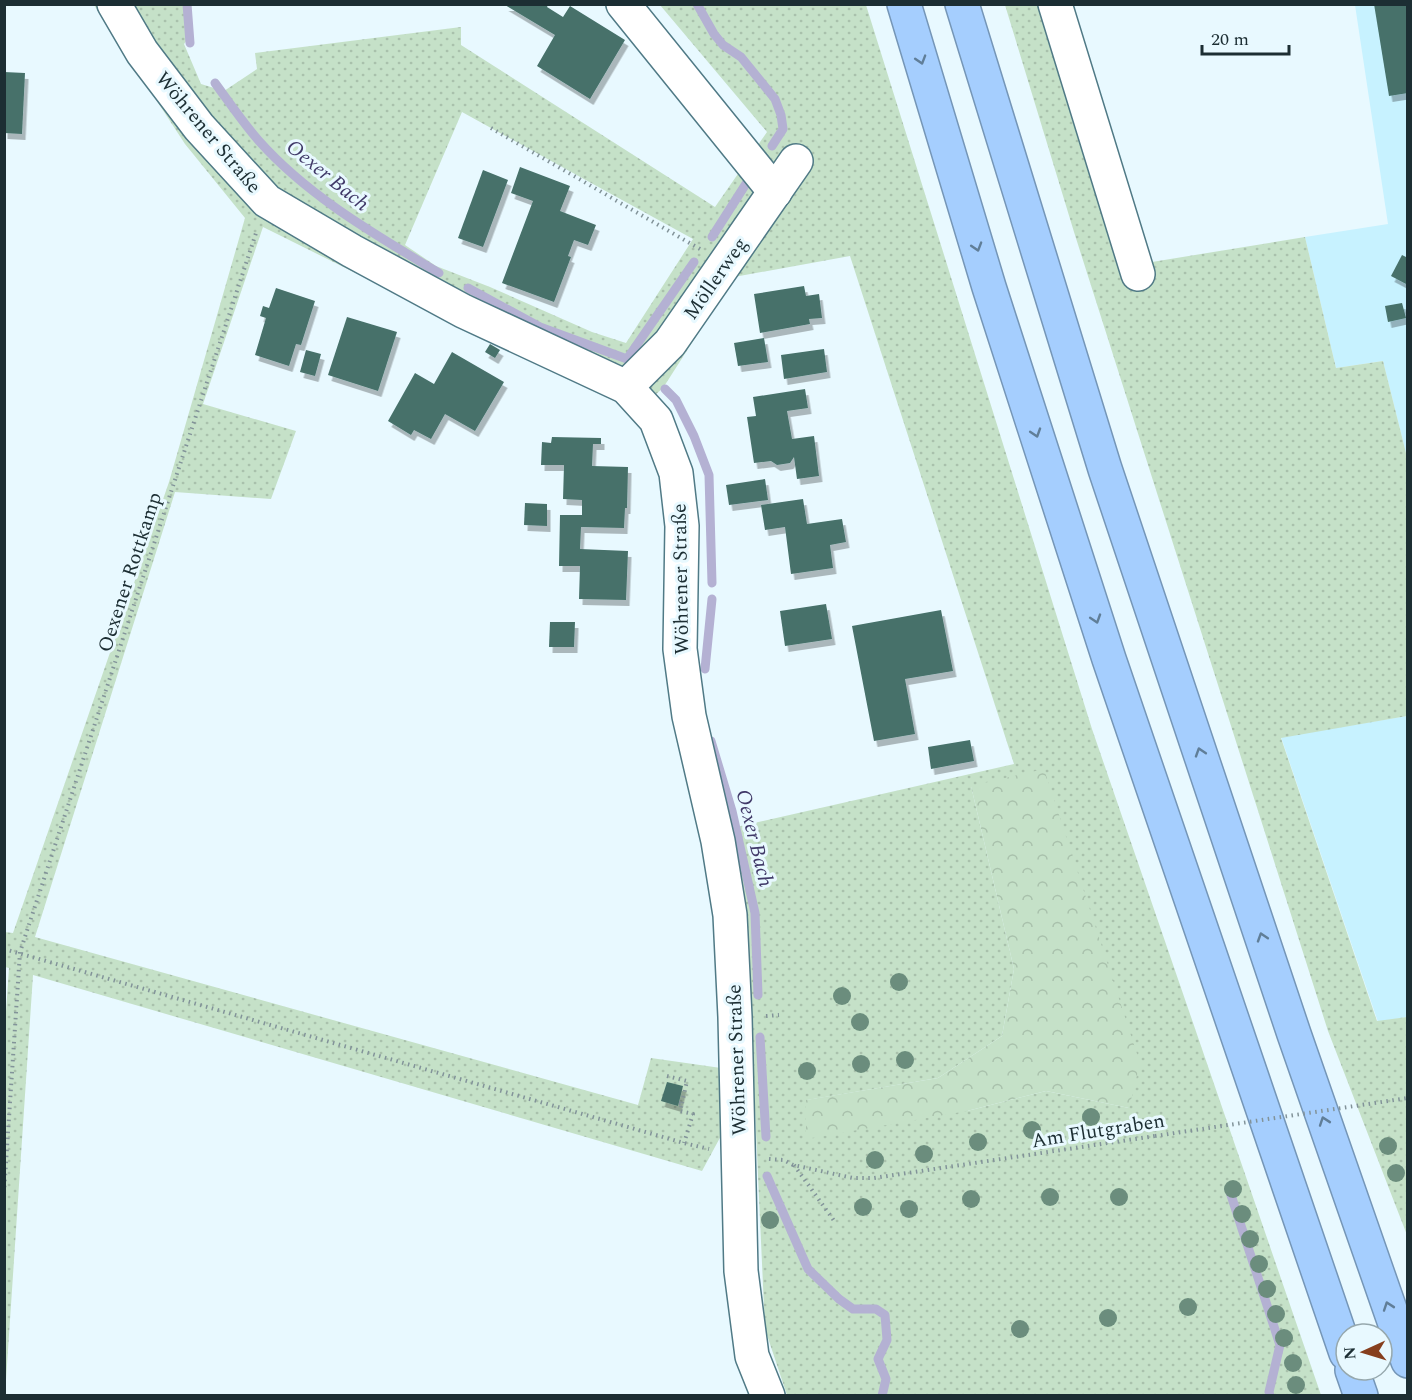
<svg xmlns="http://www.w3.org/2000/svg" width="1412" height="1400" viewBox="0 0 1412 1400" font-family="Spectral,serif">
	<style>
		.built { fill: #c7f2ff }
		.grass { fill: url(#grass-dots); fill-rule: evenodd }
		.forest { fill: url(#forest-crowns) }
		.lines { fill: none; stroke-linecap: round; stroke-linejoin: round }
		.stream { stroke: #b4b1d3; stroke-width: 9 }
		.building { fill: #46716a; filter: url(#shadow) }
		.minor-casing { stroke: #507a86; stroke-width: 36 }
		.highway-casing { stroke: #7596b7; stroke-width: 36 }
		.path { stroke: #829399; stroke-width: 4; stroke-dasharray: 1.5 4.5; stroke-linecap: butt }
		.minor { stroke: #fff; stroke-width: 33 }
		.highway { stroke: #a5cefe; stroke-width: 33 }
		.path-bridge { stroke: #829399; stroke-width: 4; stroke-dasharray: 1.5 4.5; stroke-linecap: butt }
		.tree { fill: #6b8d7d }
		.oneway { stroke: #607e98 }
		.labels { text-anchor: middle; stroke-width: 6; stroke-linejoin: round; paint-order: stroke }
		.street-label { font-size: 20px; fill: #1c2e33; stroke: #e8f9ff }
		.water-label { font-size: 21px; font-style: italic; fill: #403968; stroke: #e8f9ff }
	</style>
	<defs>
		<pattern id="grass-dots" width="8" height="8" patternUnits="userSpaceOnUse" patternTransform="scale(1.5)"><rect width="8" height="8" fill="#c5e1c8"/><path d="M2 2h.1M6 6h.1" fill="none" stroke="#a9c1ac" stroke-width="1.8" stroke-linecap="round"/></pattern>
		<pattern id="forest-crowns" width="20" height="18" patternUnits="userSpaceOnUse" patternTransform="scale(1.5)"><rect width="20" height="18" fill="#c5e1c8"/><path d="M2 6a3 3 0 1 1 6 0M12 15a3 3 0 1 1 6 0" fill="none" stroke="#a9c1ac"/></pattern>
		<filter id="shadow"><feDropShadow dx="3.5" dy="6" stdDeviation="0" flood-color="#0004"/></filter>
	</defs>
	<rect width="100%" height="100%" fill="#e8f9ff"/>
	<g class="built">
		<path d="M1355,5h52v452l-24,-96 -47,7 -31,-131 83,-13z"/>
		<path d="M1407,716v301l-29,5 -97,-285z"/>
	</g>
	<g class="grass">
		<path d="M94,5h96l1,30 -7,9 17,40 23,7 33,-22 -2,-16 206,-26v18l254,162 52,-75 -107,-127h206l226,724 229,666h-534l-22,-66 -19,-417 -14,-84 282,-64 -164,-508 -116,21 -71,111 -31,27 -17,-18 -163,-76 -189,-94 -60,177 93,27 -25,68 -96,-7 -140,445 603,168 13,-47 70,10 1,66 -20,37 -669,-196 -28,420 -1,-354 5,-73 -4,-1 -1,-35 9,1 156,-451 76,-264 -60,-74zM462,112l231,127 -67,104 -34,-11 -102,-45 -54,-21 -31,-21zM971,786l158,322 -83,-17 -79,20 -160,-11 131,-22 64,-42 12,-67z"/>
		<path d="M1005,5h67l80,257 153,-25 31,131 47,-7 24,96v259l-126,22 96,283 30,-4v218l-79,-204 -254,-799z"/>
	</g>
	<path class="forest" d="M1044,769l96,294 -11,45 -83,-17 -79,20 -161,28v-39l132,-22 64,-42 12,-67 -43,-183z"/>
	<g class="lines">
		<g class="stream">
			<path d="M187,4l3,39"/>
			<path d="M697,4l17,30 9,11 18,12 34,42 6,16 2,14 -11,17"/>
			<path d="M215,83c14,19 28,40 44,58 50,56 117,94 180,132"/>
			<path d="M712,237l37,-58"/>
			<path d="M468,288l72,39 87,32 67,-97"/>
			<path d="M665,389l11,11 18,36 15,39 3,108"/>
			<path d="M705,669l7,-70"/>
			<path d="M711,741l21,70 23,102 3,82"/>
			<path d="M760,1037l6,100"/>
			<path d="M767,1176l41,93 31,30 14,10h23l9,6 2,25 -9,19 8,20 -4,17"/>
			<path d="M1229,1189l51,156 -11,47 1,4"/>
		</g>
	</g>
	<g class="building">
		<path d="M1374,4h34v89l-19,3z"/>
		<path d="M505,5h43l-1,2 16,10 7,-11 55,34 -35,59 -53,-33 18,-31z"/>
		<path d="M4,72l21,1 -3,61 -18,-1z"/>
		<path d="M520,167l50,19 -10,25 36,14 -8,20 -14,-5 -6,16 3,1 -17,45 -52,-19 31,-82 -22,-8z"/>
		<path d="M483,170l25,10 -25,67 -25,-9z"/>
		<path d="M1402,255l6,3v27l-17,-9z"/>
		<path d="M804,286l2,10 13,-2 3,24 -13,1 1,5 -50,9 -6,-39z"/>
		<path d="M276,288l39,13 -14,44 -5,-1 -7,22 -34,-11 11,-37 -6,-2 3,-10 6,2z"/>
		<path d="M1402,303l4,15 -18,4 -3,-16z"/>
		<path d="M347,317l50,15 -19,59 -50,-16z"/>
		<path d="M764,338l4,24 -30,4 -4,-23z"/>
		<path d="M490,344l10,6 -5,8 -10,-6z"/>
		<path d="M824,349l3,23 -43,7 -3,-24z"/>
		<path d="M306,350l15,4 -6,22 -15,-4z"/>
		<path d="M452,352l52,30 -29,49 -30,-17 -14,25 -17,-9 -3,5 -23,-14 27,-48 19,11z"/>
		<path d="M805,389l3,19 -21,3 5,28 22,-3 5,40 -22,3 -3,-22 -4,6 -13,2 -6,-4 -17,2 -7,-46 9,-1 -3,-19z"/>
		<path d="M552,437l49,1v6h-8l-1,22 36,1 -1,41h-2l-1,20 -43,-1 -1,22 48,2 -2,49 -47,-1 1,-33h-21l1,-51h22v-15l-19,-1 1,-34h-23l1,-23 9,1z"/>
		<path d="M765,479l3,21 -39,5 -3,-20z"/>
		<path d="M803,499l4,25 35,-5 4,23 -16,3 3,23 -42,6 -6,-47 -20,3 -4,-25z"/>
		<path d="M525,503l22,1v22l-23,-1z"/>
		<path d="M826,604l6,35 -47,7 -5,-35z"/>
		<path d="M941,610l12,61 -48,8 10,55 -41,7 -22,-115z"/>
		<path d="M550,622h25l-1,25h-25z"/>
		<path d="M970,740l4,21 -43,8 -3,-22z"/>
		<path d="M667,1082l16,4 -5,20 -17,-5z"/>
	</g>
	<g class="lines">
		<defs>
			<g id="minor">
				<path d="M114,4l28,48 57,75 68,74 85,50 111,60 163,76 30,33 20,53 6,53 -2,123 9,67 29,125 12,74 5,102 6,254 11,85 16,40"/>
				<path d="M623,4l152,188"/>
				<path d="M1055,4l83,270"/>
				<path d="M626,387l44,-44 126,-182"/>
			</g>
			<g id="highway">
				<path d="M904,4l85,283 120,372 237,694"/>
				<path d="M962,4l143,465 189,565 114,327"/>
				<path d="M1352,1370l9,26"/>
			</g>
		</defs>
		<use href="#minor" class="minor-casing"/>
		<use href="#highway" class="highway-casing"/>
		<g class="path">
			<path d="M491,128l209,121"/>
			<path d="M4,949l680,194 25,6"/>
			<path d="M766,1016l13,-1"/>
			<path d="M667,1076l20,5 -5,22"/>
			<path d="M679,1103h3l-2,8 13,3 -9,29"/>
			<path d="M769,1159l15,1 9,5 60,13h21l281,-42"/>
			<path d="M794,1165l41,57"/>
			<path d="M4,1193l16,-241 237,-722"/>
		</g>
		<use href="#minor" class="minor"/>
		<use href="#highway" class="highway"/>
		<path class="path-bridge" d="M1155,1136l253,-38"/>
	</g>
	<g class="tree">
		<circle cx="899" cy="982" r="9"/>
		<circle cx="842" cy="996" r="9"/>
		<circle cx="860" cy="1022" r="9"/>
		<circle cx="905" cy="1060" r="9"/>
		<circle cx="861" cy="1064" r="9"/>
		<circle cx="807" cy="1071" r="9"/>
		<circle cx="1091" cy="1117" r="9"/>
		<circle cx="1032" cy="1130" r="9"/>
		<circle cx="978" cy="1142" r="9"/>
		<circle cx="1388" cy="1146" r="9"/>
		<circle cx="924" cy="1154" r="9"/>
		<circle cx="875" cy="1160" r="9"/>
		<circle cx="1396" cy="1173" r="9"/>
		<circle cx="1233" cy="1189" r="9"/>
		<circle cx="1050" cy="1197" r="9"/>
		<circle cx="1119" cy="1197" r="9"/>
		<circle cx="971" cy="1199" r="9"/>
		<circle cx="863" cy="1207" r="9"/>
		<circle cx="909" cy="1209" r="9"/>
		<circle cx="1242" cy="1214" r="9"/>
		<circle cx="770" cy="1220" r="9"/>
		<circle cx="1250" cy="1239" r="9"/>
		<circle cx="1259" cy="1264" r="9"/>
		<circle cx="1267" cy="1289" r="9"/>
		<circle cx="1188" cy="1307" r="9"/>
		<circle cx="1276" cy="1314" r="9"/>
		<circle cx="1108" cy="1318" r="9"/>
		<circle cx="1020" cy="1329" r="9"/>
		<circle cx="1284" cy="1338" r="9"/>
		<circle cx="1293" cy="1363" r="9"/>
		<circle cx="1296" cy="1385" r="9"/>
	</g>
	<defs><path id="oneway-chevron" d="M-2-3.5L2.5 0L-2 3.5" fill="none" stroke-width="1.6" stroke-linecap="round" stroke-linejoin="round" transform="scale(1.5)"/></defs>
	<g class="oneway">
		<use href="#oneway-chevron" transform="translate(921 60) rotate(73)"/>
		<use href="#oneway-chevron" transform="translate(977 247) rotate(73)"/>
		<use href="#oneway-chevron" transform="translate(1036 433) rotate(72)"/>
		<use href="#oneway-chevron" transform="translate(1096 619) rotate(72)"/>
		<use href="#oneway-chevron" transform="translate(1200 752) rotate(-108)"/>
		<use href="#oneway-chevron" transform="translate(1262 937) rotate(-108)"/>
		<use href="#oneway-chevron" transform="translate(1324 1121) rotate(-109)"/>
		<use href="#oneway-chevron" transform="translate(1388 1306) rotate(-109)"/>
	</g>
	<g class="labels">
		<g class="street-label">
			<text transform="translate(209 132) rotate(50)" y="7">Wöhrener Straße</text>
			<text transform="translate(715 278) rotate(-55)" y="7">Möllerweg</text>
			<text transform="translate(129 572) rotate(-72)" y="7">Oexener Rottkamp</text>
			<text transform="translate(680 579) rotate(-91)" y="7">Wöhrener Straße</text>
			<text transform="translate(736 1060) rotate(-92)" y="7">Wöhrener Straße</text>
			<text transform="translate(1098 1130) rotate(-9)" y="7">Am Flutgraben</text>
		</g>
		<g class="water-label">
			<text transform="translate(328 175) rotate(39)" y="7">Oexer Bach</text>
			<text transform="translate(755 838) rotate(76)" y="7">Oexer Bach</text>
		</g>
	</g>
	<rect width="1412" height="1400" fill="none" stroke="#1c2e33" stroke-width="12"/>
	<g transform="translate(1364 1352) rotate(266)"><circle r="28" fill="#e8f9ff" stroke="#96a8ad" stroke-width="1.5"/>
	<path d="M0-4.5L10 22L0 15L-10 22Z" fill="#863f1e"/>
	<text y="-9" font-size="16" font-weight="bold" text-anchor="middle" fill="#1c2e33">N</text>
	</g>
	<path d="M1202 45v9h87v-9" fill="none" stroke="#1c2e33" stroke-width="3"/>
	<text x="1211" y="45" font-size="18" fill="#1c2e33" stroke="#e8f9ff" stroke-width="4.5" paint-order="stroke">20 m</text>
</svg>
